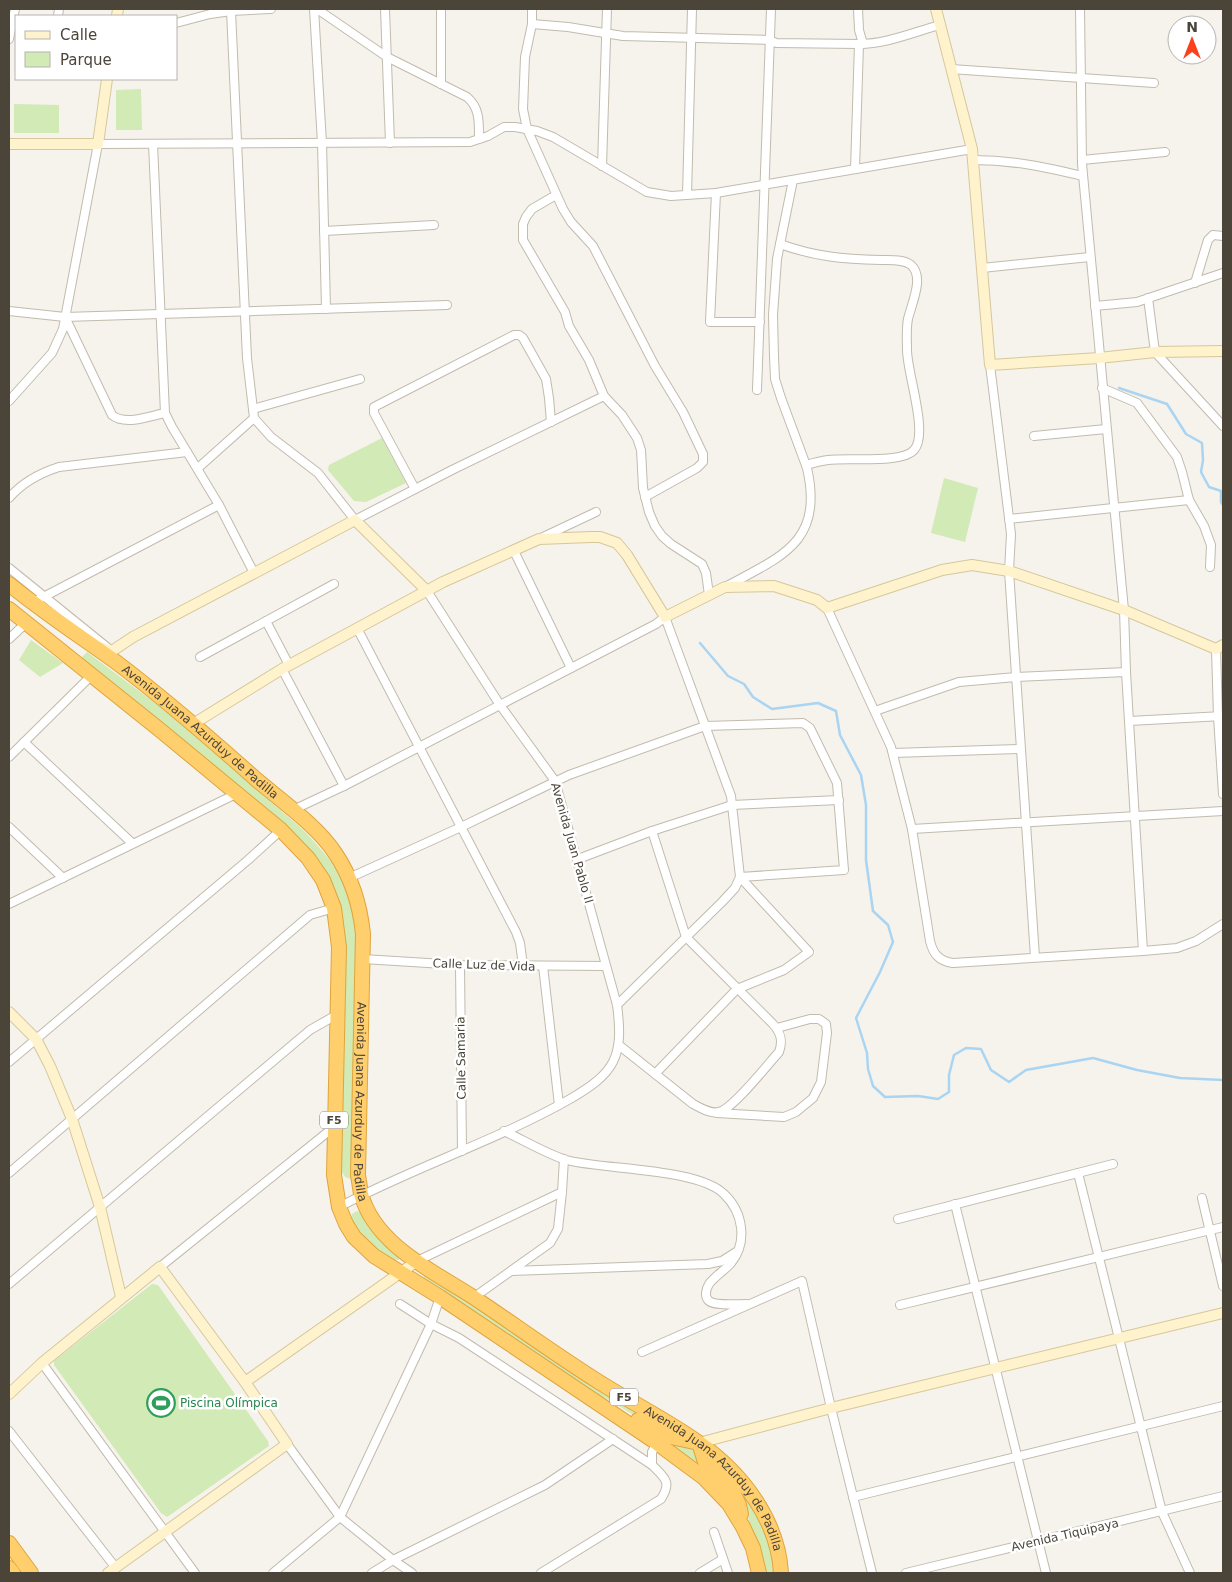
<svg xmlns="http://www.w3.org/2000/svg" width="1232" height="1582" viewBox="0 0 1232 1582" font-family="'DejaVu Sans',sans-serif">
	<style>
		.green { fill: #d2eab5 }
		.lines { fill: none; stroke-linecap: round; stroke-linejoin: round }
		.stream { stroke: #a9d4f2; stroke-width: 2.5 }
		.street-casing { stroke: #c2bbae; stroke-width: 10 }
		.secondary-casing { stroke: #d6c79b; stroke-width: 12 }
		.highway-casing { stroke: #e0a43c; stroke-width: 16 }
		.street { stroke: #fff; stroke-width: 8 }
		.secondary { stroke: #fff3cd; stroke-width: 10 }
		.highway { stroke: #ffcf6e; stroke-width: 14 }
		.labels { text-anchor: middle; stroke-width: 5; stroke-linejoin: round; paint-order: stroke }
		.shield { fill: #fff; stroke: #817c74; stroke-width: 1 }
		.shield-label { font-size: 11px; font-weight: bold; fill: #4b4439 }
		.street-label { font-size: 12px; fill: #4b4439; stroke: #fff }
		.leisure-label { font-size: 12px; fill: #27864d; stroke: #fff; text-anchor: start }
	</style>
	<rect width="100%" height="100%" fill="#f6f3ec"/>
	<g class="green">
		<path d="M141,89l1,41h-26v-40z"/>
		<path d="M14,104l45,1v28h-45z"/>
		<path d="M382,438l24,45 -40,19 -12,-1 -26,-31 1,-5z"/>
		<path d="M944,478l34,10 -13,54 -34,-9z"/>
		<path d="M31,640l32,23 -23,14 -21,-17z"/>
		<path d="M87,652l84,63 131,114c34,34 50,59 56,107l-7,243 -6,-2 -5,-8 4,-101 1,-115 -3,-37 -16,-42 -246,-215z"/>
		<path d="M357,1211l6,3 36,43v3h-8c-16,-12 -31,-23 -40,-42l1,-4z"/>
		<path d="M425,1273l160,107 67,42 -6,1 -35,-22 -29,-14 -158,-109 -1,-3z"/>
		<path d="M152,1284l6,1 110,156 1,5 -102,71 -6,-4 -107,-148v-4z"/>
		<path d="M623,1413l34,21 35,12 29,36z"/>
		<path d="M708,1457l33,32 26,43 9,41h-12l-13,-41 -4,-21z"/>
	</g>
	<g class="lines">
		<g class="stream">
			<path d="M1119,388l48,16 19,30 16,9 1,17 -2,12 8,15 12,4v11l2,3"/>
			<path d="M700,643l28,33 16,8 9,13 19,12 46,-6 18,8 4,24 21,40 5,30v55l7,51 15,14 5,17 -13,30 -24,46 11,35 1,16 5,17 12,11 33,-1 20,3 11,-7v-17l5,-20 12,-7 15,1 10,21 18,12 17,-12 67,-12 44,12 43,8 43,2"/>
		</g>
		<defs>
			<g id="street">
				<path d="M314,9l8,134 4,166"/>
				<path d="M317,9l70,48 80,40c13,11 12,25 12,42"/>
				<path d="M385,9l5,134"/>
				<path d="M441,9v75"/>
				<path d="M532,9v15l-7,33 -2,52 4,20 36,80 8,13 22,24 62,120 28,46 20,42v8l-6,6 -52,29"/>
				<path d="M858,9l1,21 4,14"/>
				<path d="M1080,9l2,155 42,446 2,62 17,279"/>
				<path d="M58,16l1,-7"/>
				<path d="M176,23l34,-9 21,-3 40,-2"/>
				<path d="M532,24l36,3 55,9 147,4 6,3 83,1c27,0 55,-12 81,-19"/>
				<path d="M9,39l6,-30"/>
				<path d="M951,69l203,14"/>
				<path d="M153,144l12,269 7,14 47,78 35,68"/>
				<path d="M973,160c40,0 71,7 110,16"/>
				<path d="M1082,160l83,-8"/>
				<path d="M602,166l5,-157"/>
				<path d="M855,169l4,-125"/>
				<path d="M716,193l-6,129h50"/>
				<path d="M556,195l-24,14 -6,8 -3,7v16l42,72 4,14 20,34 15,36 18,19 15,23 4,12 2,38 6,24 6,14 7,10 9,8 31,20 4,9 3,22"/>
				<path d="M687,195l5,-186"/>
				<path d="M324,231l110,-6"/>
				<path d="M780,244c36,13 63,15 101,16 8,0 23,-1 30,5 14,12 0,40 -3,54 -2,10 -1,21 -1,31 0,23 22,84 7,100 -12,14 -66,7 -86,10 -7,1 -15,3 -22,5"/>
				<path d="M982,268l108,-11"/>
				<path d="M1195,283l13,-43 5,-5 10,1"/>
				<path d="M1148,298l7,54 68,74"/>
				<path d="M1095,306l42,-4 86,-29"/>
				<path d="M9,311l56,6 382,-12"/>
				<path d="M65,317l47,98c13,11 38,1 53,-2"/>
				<path d="M990,365l21,169 -2,37 26,386"/>
				<path d="M1102,388l35,15 40,54 5,15 7,28 15,26 7,19 -1,22"/>
				<path d="M757,390l14,-381"/>
				<path d="M9,401l43,-48 11,-24 35,-185 372,-2 18,-6 16,-9h11l22,4 16,6 94,55 24,4 45,-3 256,-44"/>
				<path d="M253,409l107,-30"/>
				<path d="M254,418l17,19 47,36 37,47 97,-50 152,-74"/>
				<path d="M1034,436l72,-7"/>
				<path d="M198,468l56,-50 -7,-60 -16,-347"/>
				<path d="M415,489l-41,-76v-6l140,-72h5l4,3 23,41 3,19 2,24"/>
				<path d="M9,498c13,-15 31,-25 50,-31l128,-15"/>
				<path d="M1009,519l180,-19"/>
				<path d="M543,537l53,-25"/>
				<path d="M514,551l57,117"/>
				<path d="M9,568l99,80"/>
				<path d="M727,586c55,-30 97,-44 80,-118l-26,-70 -6,-19 -1,-23 -1,-41 4,-56 16,-79"/>
				<path d="M32,603l187,-98"/>
				<path d="M827,608l64,139 21,82 18,112c3,13 9,20 23,22l190,-12 34,-3 19,-7 27,-17"/>
				<path d="M266,621l23,44"/>
				<path d="M357,628l159,304 4,11 3,23"/>
				<path d="M9,639l17,-16"/>
				<path d="M1216,649l2,68 5,77"/>
				<path d="M200,657l134,-73"/>
				<path d="M282,669l62,117"/>
				<path d="M875,711l84,-29 57,-5 110,-5"/>
				<path d="M1129,721l94,-5"/>
				<path d="M24,742l108,101"/>
				<path d="M893,753l127,-4"/>
				<path d="M9,757l82,-81"/>
				<path d="M293,810l51,-24 312,-162 9,-7 66,179 9,81 -5,11 -13,14 -105,103"/>
				<path d="M9,827l54,51"/>
				<path d="M912,829l311,-18"/>
				<path d="M578,859l74,-28 80,-26 107,-5"/>
				<path d="M349,878l112,-51 108,-52 136,-49 98,-3 7,5 27,55 7,87 -104,7"/>
				<path d="M9,904l227,-110"/>
				<path d="M363,959l97,6 145,1"/>
				<path d="M460,965l2,186"/>
				<path d="M543,966l16,139"/>
				<path d="M620,1046l73,58c8,4 17,10 26,8 14,-3 49,-48 60,-60 4,-11 2,-19 -6,-28l-87,-87 -34,-106"/>
				<path d="M9,1062l239,-202 33,-30"/>
				<path d="M655,1074l82,-85 47,-19 25,-18 -69,-75"/>
				<path d="M717,1113l67,4 12,-5 17,-14 8,-16 6,-49 -1,-9 -7,-5h-9l-33,9"/>
				<path d="M504,1131c19,9 43,23 62,29 39,10 132,8 158,34 19,18 24,48 7,69 -7,8 -16,13 -22,21 -3,5 -5,13 0,17 6,5 29,3 37,3"/>
				<path d="M9,1173l301,-258 24,-7"/>
				<path d="M1078,1173l84,339 28,61"/>
				<path d="M1202,1198l21,88"/>
				<path d="M955,1204l91,369"/>
				<path d="M339,1207c75,-40 157,-66 231,-108 45,-26 54,-42 47,-94l-62,-224 -55,-76 -73,-114"/>
				<path d="M898,1219l215,-55"/>
				<path d="M417,1261l145,-69"/>
				<path d="M160,1267l174,-140"/>
				<path d="M511,1271l197,-7 14,-3 14,-9"/>
				<path d="M9,1284l301,-254 28,-16"/>
				<path d="M473,1298l77,-55 8,-14 4,-37 2,-33"/>
				<path d="M400,1304l31,20 28,14 193,127"/>
				<path d="M900,1305l323,-78"/>
				<path d="M642,1352l160,-71 29,127 41,165"/>
				<path d="M42,1363l153,210"/>
				<path d="M9,1431l107,137"/>
				<path d="M287,1444l53,73 53,43 19,13"/>
				<path d="M853,1497l370,-91"/>
				<path d="M714,1532l14,41"/>
				<path d="M273,1573l67,-56 91,-193 9,-27"/>
				<path d="M372,1573l21,-13 152,-75 68,-46"/>
				<path d="M541,1573l120,-74c11,-17 4,-21 -9,-34v-13l5,-9"/>
				<path d="M700,1573l23,-14"/>
				<path d="M906,1573l317,-77"/>
			</g>
			<g id="secondary">
				<path d="M936,9l36,140 18,216 109,-7 56,-6 68,-1"/>
				<path d="M117,16l1,-7"/>
				<path d="M9,144h89l9,-65"/>
				<path d="M100,647l12,4 21,-14 222,-117 72,71"/>
				<path d="M193,724l89,-55 161,-87 96,-43 52,-2h9l17,6 10,12 38,62 60,-30 49,-1 43,14 10,8 115,-38 30,-5 37,6 115,39 92,39 7,-4"/>
				<path d="M9,1012l27,27 14,27 22,53 28,88 21,90"/>
				<path d="M245,1382l172,-121"/>
				<path d="M9,1394l33,-31 118,-96 85,115 42,62 -179,129"/>
				<path d="M699,1443l132,-35 392,-95"/>
			</g>
			<g id="highway">
				<path id="s1" d="M9,584c34,28 71,52 107,78 49,37 96,78 142,119 24,20 60,46 77,72 17,25 25,51 28,81l-5,241c1,6 2,13 3,19 14,51 72,77 112,103 42,28 83,58 126,85 33,21 68,38 100,61 43,30 79,77 82,130"/>
				<path d="M9,609l151,121 121,100 27,28 15,22 11,28 5,39 -5,228 5,32 7,17 8,13 20,19 66,41 217,146 46,34 26,27 14,23 10,21 6,25"/>
				<path d="M638,1420l28,16 33,7 6,19 28,30 6,13 2,9"/>
				<path d="M9,1543l22,30"/>
				<path d="M9,1568l4,5"/>
			</g>
		</defs>
		<use href="#street" class="street-casing"/>
		<use href="#secondary" class="secondary-casing"/>
		<use href="#highway" class="highway-casing"/>
		<use href="#street" class="street"/>
		<use href="#secondary" class="secondary"/>
		<use href="#highway" class="highway"/>
	</g>
	<defs>
		<symbol id="stadium-ring" viewBox="-11 -11 22 22"><circle r="9.5" fill="#fff" stroke="#2e9e5b" stroke-width="1.5"/><path d="M0-5a6.5 5 0 1 0 0 10a6.5 5 0 1 0 0-10ZM-3.5-1.8h7v3.6h-7Z" fill="#2e9e5b"/></symbol>
	</defs>
	<g fill-rule="evenodd">
		<use href="#stadium-ring" x="145" y="1387" width="32" height="32"/>
	</g>
	<g class="labels">
		<g class="shield">
			<rect x="320" y="1111.5" width="28" height="17" rx="4"/>
			<rect x="610" y="1388.5" width="28" height="17" rx="4"/>
		</g>
		<g class="shield-label">
			<text x="334" y="1124">F5</text>
			<text x="624" y="1401">F5</text>
		</g>
		<g class="street-label">
			<text dy="4" stroke="none"><textPath href="#s1" startOffset="242">Avenida Juana Azurduy de Padilla</textPath></text>
			<text transform="translate(572 843) rotate(74)" y="4">Avenida Juan Pablo II</text>
			<text transform="translate(484 965) rotate(2)" y="4">Calle Luz de Vida</text>
			<text transform="translate(461 1058) rotate(-91)" y="4">Calle Samaria</text>
			<text dy="4" stroke="none"><textPath href="#s1" startOffset="678">Avenida Juana Azurduy de Padilla</textPath></text>
			<text dy="4" stroke="none"><textPath href="#s1" startOffset="1232">Avenida Juana Azurduy de Padilla</textPath></text>
			<text transform="translate(1065 1535) rotate(-13)" y="4">Avenida Tiquipaya</text>
		</g>
		<g class="leisure-label">
			<text x="180" y="1407">Piscina Olímpica</text>
		</g>
	</g>
	<rect width="1232" height="1582" fill="none" stroke="#4b4439" stroke-width="20"/>
	<rect x="15" y="15" width="162" height="65" fill="#ffffff" stroke="#b7b4b0"/>
	<rect x="25" y="31" width="25" height="8" fill="#fff3cd" stroke="#b7b4b0"/>
	<text x="60" y="40" font-size="15" fill="#4b4439">Calle</text>
	<rect x="25" y="52" width="25" height="15" fill="#d2eab5" stroke="#b7b4b0"/>
	<text x="60" y="65" font-size="15" fill="#4b4439">Parque</text>
	<g transform="translate(1192 40)"><circle r="24" fill="#ffffff" stroke="#b7b4b0"/>
	<path d="M0-4L9 19L0 12L-9 19Z" fill="#fc3f1d"/>
	<text y="-8" font-size="14" font-weight="bold" text-anchor="middle" fill="#4b4439">N</text>
	</g>
</svg>
